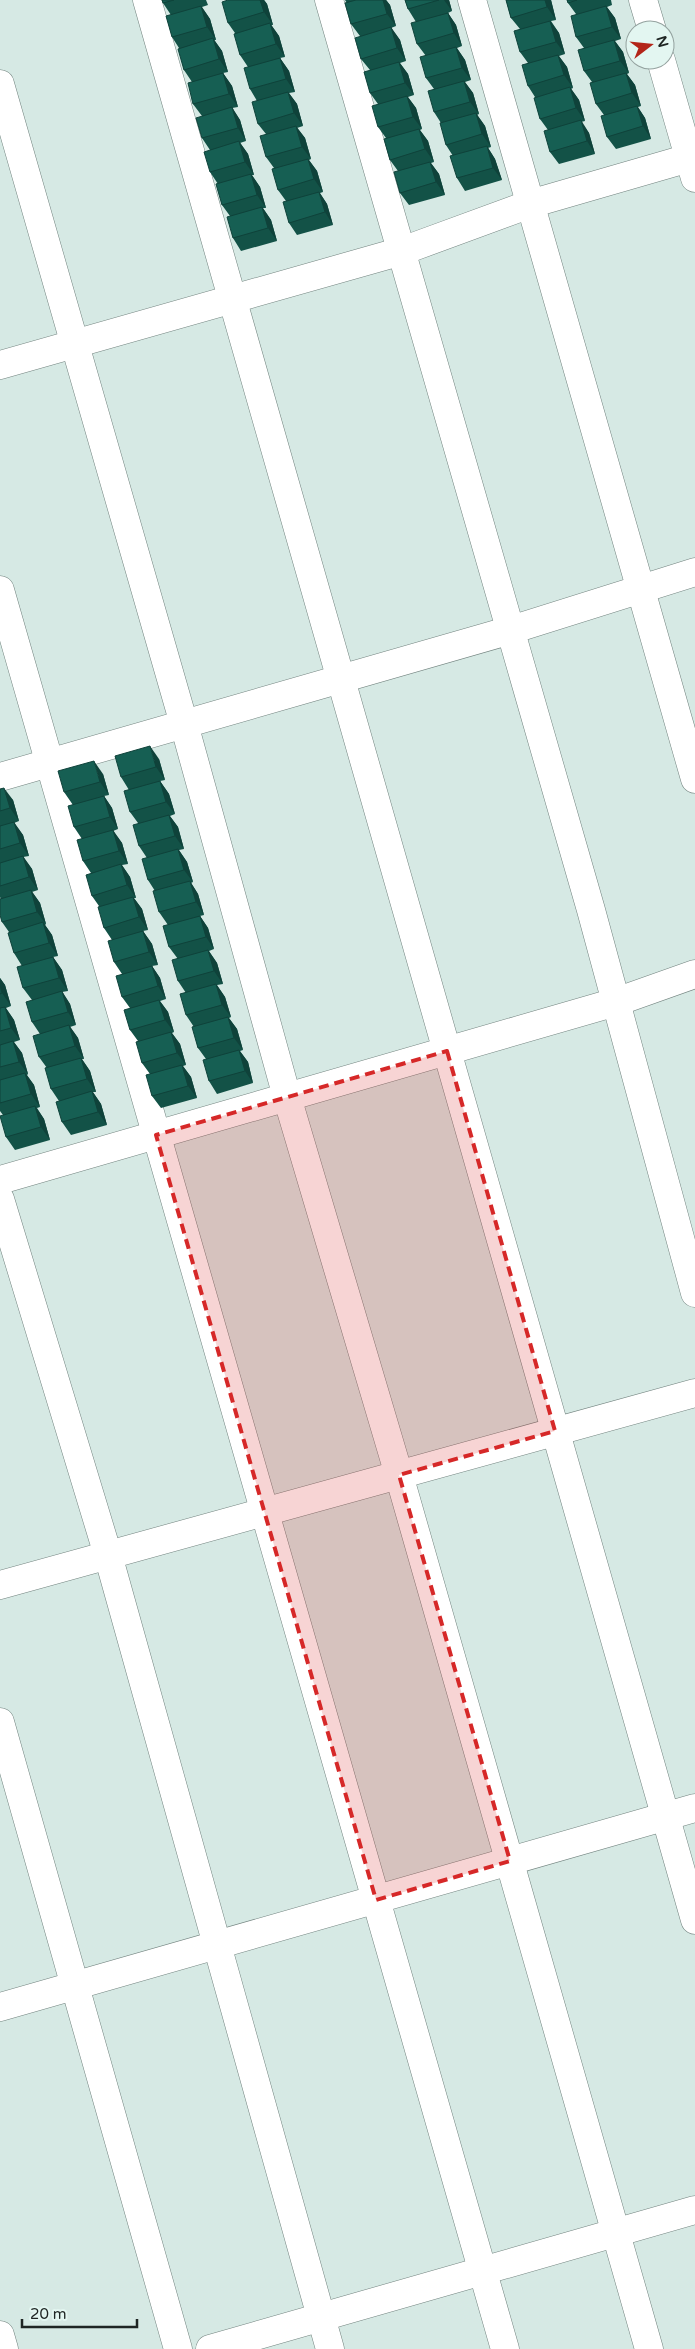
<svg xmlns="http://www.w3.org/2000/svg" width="695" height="2349" viewBox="0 0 695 2349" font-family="'Varela Round',sans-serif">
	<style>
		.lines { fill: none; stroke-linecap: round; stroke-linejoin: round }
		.minor-casing { stroke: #72837f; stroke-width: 29 }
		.minor { stroke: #fff; stroke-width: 28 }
		.wall { fill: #135247 }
		.shaded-wall { fill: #0f423a }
		.building { fill: #165f53; stroke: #0f423a }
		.marked { fill: #d62828; fill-opacity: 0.2; stroke: #d62828; stroke-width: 4; stroke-dasharray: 10 6; stroke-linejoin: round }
	</style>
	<rect width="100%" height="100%" fill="#d6e9e4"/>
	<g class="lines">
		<defs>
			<g id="minor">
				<path d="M147,0l548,1920"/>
				<path d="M329,0l262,910 104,383"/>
				<path d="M472,0l223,779"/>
				<path d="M643,0l9,30"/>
				<path d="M661,60l34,118"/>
				<path d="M0,84l184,640 103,373 112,378 250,874"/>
				<path d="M0,365l402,-114 128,-47 159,-46"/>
				<path d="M0,590l505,1759"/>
				<path d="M0,777l511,-147 184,-58"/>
				<path d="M0,1180l616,-178 79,-28"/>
				<path d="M0,1199l108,356 222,794"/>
				<path d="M0,1585l695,-192"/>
				<path d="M0,1722l178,627"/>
				<path d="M0,2007l695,-199"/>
				<path d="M0,2335l4,14"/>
				<path d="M210,2349l485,-139"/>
			</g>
		</defs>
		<use href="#minor" class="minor-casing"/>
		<use href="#minor" class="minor"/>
	</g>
	<g class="wall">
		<path d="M162,0h44l2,5 -6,2 8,12 6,21h-2l8,11 6,21 -5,1 9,13 6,21 -6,1 8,12 6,21 -6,2 8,11 6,21h-2l8,12 6,21h-3l8,12 6,21 -36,10 -8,-13 -3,-22 -8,-11 -4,-21 -8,-12v-22l-8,-12v-22l-9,-12 -1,-22 -8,-12 -5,-22 -7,-11 -1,-22 -8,-12z"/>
		<path d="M228,0h36l3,4 6,21h-2l8,11 6,21 -5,1 9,13 6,21 -6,1 8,11 6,22 -6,2 8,10 6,21 -2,1 8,11 6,21 -3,1 7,11 6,21 -36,10 -8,-12 -3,-22 -8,-11 -4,-22 -8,-11v-23l-8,-10 -1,-23 -7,-12 -2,-22 -8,-12 -5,-22 -7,-10z"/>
		<path d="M345,0h41l4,5 6,21 -5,2 9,12 6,21 -6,2 8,11 6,21 -6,2 8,11 6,21 -2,1 8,11 6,21 -3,1 8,11 6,21 -36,10 -9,-12 -2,-22 -8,-11 -4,-22 -8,-11v-23l-8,-11v-23l-9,-11 -1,-23 -9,-12 -4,-21z"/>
		<path d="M405,0h44l3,11 -4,2 8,12 6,21 -5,2 8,12 6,20 -6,2 8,11 6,21 -2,1 8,11 6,21 -3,1 7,11 7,21 -37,11 -8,-13 -4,-22 -7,-11 -5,-22 -7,-11v-23l-8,-11v-22l-9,-12 -1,-22 -8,-13z"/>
		<path d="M506,0h45l5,20 -5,1 8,12 6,21 -6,2 8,11 6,21 -2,1 8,11 6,21 -4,1 8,11 6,21 -36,10 -9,-12 -2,-22 -8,-11 -5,-22 -7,-11v-23l-8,-11v-23l-9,-11z"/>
		<path d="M567,0h44l1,5 -5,2 8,11 6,21 -6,2 8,11 6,21 -2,1 8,11 6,21 -3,1 7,11 6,21 -35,10 -9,-12 -3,-22 -8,-11 -4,-22 -8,-11v-23l-8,-11v-23l-8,-11z"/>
		<path d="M159,759l6,21 -5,1 9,13 6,20 -5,2 8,11 6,22 -5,1 8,12 6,20 -2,1 7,11 6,21 -4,1 8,12 6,21 -5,2 8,12 6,21 -6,1 8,12 6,20 -2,1 8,11 6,21 -3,1 8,11 5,21 -36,11 -8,-13 -3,-22 -8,-11 -4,-21 -8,-12v-22l-8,-12v-22l-9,-12 -1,-22 -9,-13 -4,-21 -7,-11 -1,-22 -8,-12 -1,-23 -8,-11 -1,-22 -8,-13z"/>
		<path d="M103,774l6,21 -5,1 8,12 6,21 -5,2 9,12 6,21 -6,1 8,12 6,21h-2l8,11 6,21 -5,1 9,13 6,21 -6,1 8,12 6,21 -6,2 8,11 6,20 -2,1 8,11 6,21 -3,1 8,11 6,21 -36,10 -9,-12 -2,-22 -8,-11 -4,-22 -8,-11v-22l-8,-11v-23l-8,-12 -2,-22 -8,-12 -5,-22 -7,-10 -1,-23 -8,-12 -1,-22 -8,-12 -1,-22 -9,-13z"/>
		<path d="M0,789l13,11 6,21 -5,2 9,12 6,21 -6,1 9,12 6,21 -6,2 8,11 6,21 -1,1 7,10 6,21 -5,1 9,13 6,21 -6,1 8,12 6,21 -6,2 8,11 6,21h-2l8,12 6,21h-3l8,12 6,21 -36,10 -9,-13 -3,-21 -8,-12 -4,-21 -8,-11 1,-23 -8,-12v-22l-9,-12 -1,-22 -8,-13 -5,-21 -7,-10 -1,-23 -1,-2z"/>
		<path d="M0,978l5,7 6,21 -5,2 8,12 6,20 -6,2 8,11 6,21 -1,1 7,10 6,22 -3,1 7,11 6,21 -35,10 -9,-13 -3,-22 -3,-4z"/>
	</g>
	<g class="shaded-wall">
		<path d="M260,0h4l3,4 6,21 -9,-13z"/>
		<path d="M383,0h3l4,5 6,21 -9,-12z"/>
		<path d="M444,0h5l3,11z"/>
		<path d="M545,0h6l5,20 -9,-13z"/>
		<path d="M201,6l9,13 6,21 -9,-13z"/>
		<path d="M606,6l9,12 6,21 -9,-12z"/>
		<path d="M448,13l8,12 6,21 -8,-13z"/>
		<path d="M550,21l9,12 6,21 -9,-12z"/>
		<path d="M270,23l9,13 6,21 -9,-13z"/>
		<path d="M391,27l9,13 6,21 -9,-13z"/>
		<path d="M213,38l9,13 6,21 -9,-13z"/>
		<path d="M614,40l9,12 6,21 -9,-12z"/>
		<path d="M456,47l9,13 6,20 -9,-12z"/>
		<path d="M558,55l9,12 6,21 -9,-13z"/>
		<path d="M280,58l9,13 6,21 -9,-13z"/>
		<path d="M399,62l9,12 6,21 -9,-12z"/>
		<path d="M223,73l9,13 6,21 -9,-13z"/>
		<path d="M626,73l9,12 6,21 -9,-13z"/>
		<path d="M464,81l9,12 6,21 -9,-12z"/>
		<path d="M570,87l9,13 6,21 -9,-13z"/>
		<path d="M288,92l9,12 6,22 -9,-13z"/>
		<path d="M407,96l9,12 6,21 -9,-12z"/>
		<path d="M637,106l8,12 6,21 -8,-13z"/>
		<path d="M232,107l8,13 6,21 -8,-13z"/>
		<path d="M476,113l9,13 6,21 -9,-13z"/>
		<path d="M581,120l8,13 6,21 -8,-13z"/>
		<path d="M296,126l9,12 6,21 -9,-12z"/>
		<path d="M419,129l9,12 6,21 -9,-13z"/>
		<path d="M239,141l9,13 6,21 -9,-13z"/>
		<path d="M487,146l8,13 7,21 -9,-12z"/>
		<path d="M308,159l9,12 6,21 -9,-13z"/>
		<path d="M430,162l9,12 6,21 -9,-13z"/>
		<path d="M251,174l9,13 6,21 -9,-13z"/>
		<path d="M319,192l8,12 6,21 -8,-13z"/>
		<path d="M262,207l9,13 6,21 -9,-13z"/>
		<path d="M150,746l9,13 6,21 -9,-13z"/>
		<path d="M94,761l9,13 6,21 -9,-13z"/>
		<path d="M160,781l9,13 6,20 -9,-12z"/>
		<path d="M4,788l9,12 6,21 -9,-13z"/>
		<path d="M104,796l8,12 6,21 -8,-12z"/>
		<path d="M169,815l9,12 6,22 -9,-13z"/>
		<path d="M14,822l9,13 6,21 -9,-13z"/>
		<path d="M113,830l9,13 6,21 -9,-13z"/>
		<path d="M178,849l9,13 6,20 -9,-12z"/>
		<path d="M23,856l9,13 6,21 -9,-13z"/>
		<path d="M121,864l9,13 6,21 -9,-13z"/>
		<path d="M190,881l8,13 6,21 -8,-13z"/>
		<path d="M31,890l9,13 6,21 -9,-12z"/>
		<path d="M133,897l9,12 6,21 -9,-13z"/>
		<path d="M200,916l8,12 6,21 -8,-12z"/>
		<path d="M43,922l9,13 6,21 -9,-13z"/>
		<path d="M143,931l9,13 6,21 -9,-13z"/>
		<path d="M208,950l9,13 6,21 -9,-13z"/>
		<path d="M53,957l9,13 6,21 -9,-13z"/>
		<path d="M152,966l8,12 6,21 -8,-13z"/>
		<path d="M0,978l5,7 6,21 -9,-13 -2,-8z"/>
		<path d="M216,984l9,13 6,20 -9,-12z"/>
		<path d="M62,991l8,13 6,21 -8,-13z"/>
		<path d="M159,1000l9,12 6,20 -9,-12z"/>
		<path d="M5,1007l9,13 6,20 -9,-12z"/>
		<path d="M228,1017l9,12 6,21 -9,-12z"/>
		<path d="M69,1025l9,13 6,21 -9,-13z"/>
		<path d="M171,1032l9,12 6,21 -9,-12z"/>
		<path d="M13,1041l9,12 6,21 -9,-12z"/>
		<path d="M239,1050l9,12 5,21 -8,-12z"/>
		<path d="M81,1058l9,13 6,21 -9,-13z"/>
		<path d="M182,1065l9,12 6,21 -9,-12z"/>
		<path d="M25,1073l9,12 6,22 -9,-13z"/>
		<path d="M92,1091l9,13 6,21 -9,-13z"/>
		<path d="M35,1106l9,13 6,21 -9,-13z"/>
	</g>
	<g class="building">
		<path d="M162,0h12l-11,3z"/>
		<path d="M228,0h32l4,12 -36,11 -6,-21z"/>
		<path d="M356,0h27l4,14 -36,10 -6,-21z"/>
		<path d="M405,0h34l-31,9z"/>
		<path d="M506,0h39l2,7 -36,11z"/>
		<path d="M567,0h10l-9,3z"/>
		<path d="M201,6l6,21 -35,10 -6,-21z"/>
		<path d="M606,6l6,21 -36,10 -5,-21z"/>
		<path d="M448,13l6,20 -37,11 -6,-21z"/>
		<path d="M550,21l6,21 -36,10 -6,-21z"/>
		<path d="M270,23l6,21 -36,11 -6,-21z"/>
		<path d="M391,27l6,21 -36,11 -6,-21z"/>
		<path d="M213,38l6,21 -35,11 -6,-21z"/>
		<path d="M614,40l6,21 -36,10 -6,-21z"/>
		<path d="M456,47l6,21 -36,10 -6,-21z"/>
		<path d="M558,55l6,20 -36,11 -6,-21z"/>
		<path d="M280,58l6,21 -36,10 -6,-21z"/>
		<path d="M399,62l6,21 -35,10 -6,-21z"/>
		<path d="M223,73l6,21 -36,10 -5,-21z"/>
		<path d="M626,73l6,20 -36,11 -6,-21z"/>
		<path d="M464,81l6,21 -36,10 -6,-21z"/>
		<path d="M570,87l6,21 -36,11 -6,-21z"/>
		<path d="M288,92l6,21 -36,11 -6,-22z"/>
		<path d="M407,96l6,21 -35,10 -6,-21z"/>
		<path d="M637,106l6,20 -36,11 -6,-21z"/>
		<path d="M232,107l6,21 -36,10 -6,-20z"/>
		<path d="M476,113l6,21 -36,11 -6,-22z"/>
		<path d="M581,120l6,21 -37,11 -6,-21z"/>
		<path d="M296,126l6,21 -36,10 -6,-21z"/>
		<path d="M419,129l6,20 -35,11 -6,-21z"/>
		<path d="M239,141l6,21 -35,10 -6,-20z"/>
		<path d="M487,146l6,22 -36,10 -7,-22z"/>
		<path d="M308,159l6,20 -36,11 -6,-21z"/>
		<path d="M430,162l6,20 -36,11 -6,-21z"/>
		<path d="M251,174l6,21 -35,10 -6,-21z"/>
		<path d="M319,192l6,20 -36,11 -6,-21z"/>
		<path d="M262,207l6,21 -35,10 -6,-21z"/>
		<path d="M150,746l6,21 -35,10 -6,-21z"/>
		<path d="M94,761l6,21 -36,10 -6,-21z"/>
		<path d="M160,781l6,21 -36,10 -6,-21z"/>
		<path d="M4,788l6,20 -10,3v-22z"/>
		<path d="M104,796l6,21 -36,10 -6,-21z"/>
		<path d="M169,815l6,21 -36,10 -6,-21z"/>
		<path d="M14,822l6,21 -20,6v-23z"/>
		<path d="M113,830l6,21 -36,10 -6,-21z"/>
		<path d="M178,849l6,21 -36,10 -6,-21z"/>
		<path d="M23,856l6,21 -29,9v-23z"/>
		<path d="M121,864l6,21 -35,11 -6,-21z"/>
		<path d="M190,881l6,21 -37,10 -6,-21z"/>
		<path d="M31,890l6,22 -35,10 -2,-7v-16z"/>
		<path d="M133,897l6,20 -35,11 -6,-21z"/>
		<path d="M200,916l6,21 -37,10 -6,-21z"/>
		<path d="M43,922l6,21 -35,10 -6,-20z"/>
		<path d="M143,931l6,21 -35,10 -6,-21z"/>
		<path d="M208,950l6,21 -36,10 -6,-21z"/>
		<path d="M53,957l6,21 -36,10 -6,-21z"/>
		<path d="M152,966l6,20 -36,11 -6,-21z"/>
		<path d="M216,984l6,21 -36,10 -6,-21z"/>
		<path d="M0,985l2,8 -2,1z"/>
		<path d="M62,991l6,21 -36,10 -6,-20z"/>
		<path d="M159,1000l6,20 -35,10 -6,-20z"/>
		<path d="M5,1007l6,21 -11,3v-23z"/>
		<path d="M228,1017l6,21 -36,10 -6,-21z"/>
		<path d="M69,1025l6,21 -36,11 -6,-21z"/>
		<path d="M171,1032l6,21 -35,10 -6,-21z"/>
		<path d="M13,1041l6,21 -19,5v-22z"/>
		<path d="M239,1050l6,21 -36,10 -6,-21z"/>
		<path d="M81,1058l6,21 -36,10 -6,-21z"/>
		<path d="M182,1065l6,21 -36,10 -6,-21z"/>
		<path d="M25,1073l6,21 -31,9v-23z"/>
		<path d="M92,1091l6,21 -36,10 -6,-20z"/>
		<path d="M35,1106l6,21 -35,10 -6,-21z"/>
	</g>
	<path class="marked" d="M447,1051l108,380 -156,44 111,386 -134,39 -220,-765z"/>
	<g transform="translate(650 45) rotate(74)"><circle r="24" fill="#e3f6f1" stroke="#94a29f"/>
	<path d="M0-4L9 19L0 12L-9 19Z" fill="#b32519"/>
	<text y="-8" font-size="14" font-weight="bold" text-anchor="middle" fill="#1e2523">N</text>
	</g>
	<path d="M22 2319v8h115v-8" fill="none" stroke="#1e2523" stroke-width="2.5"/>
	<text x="30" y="2319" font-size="15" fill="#1e2523" stroke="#e3f6f1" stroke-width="4" paint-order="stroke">20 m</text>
</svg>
